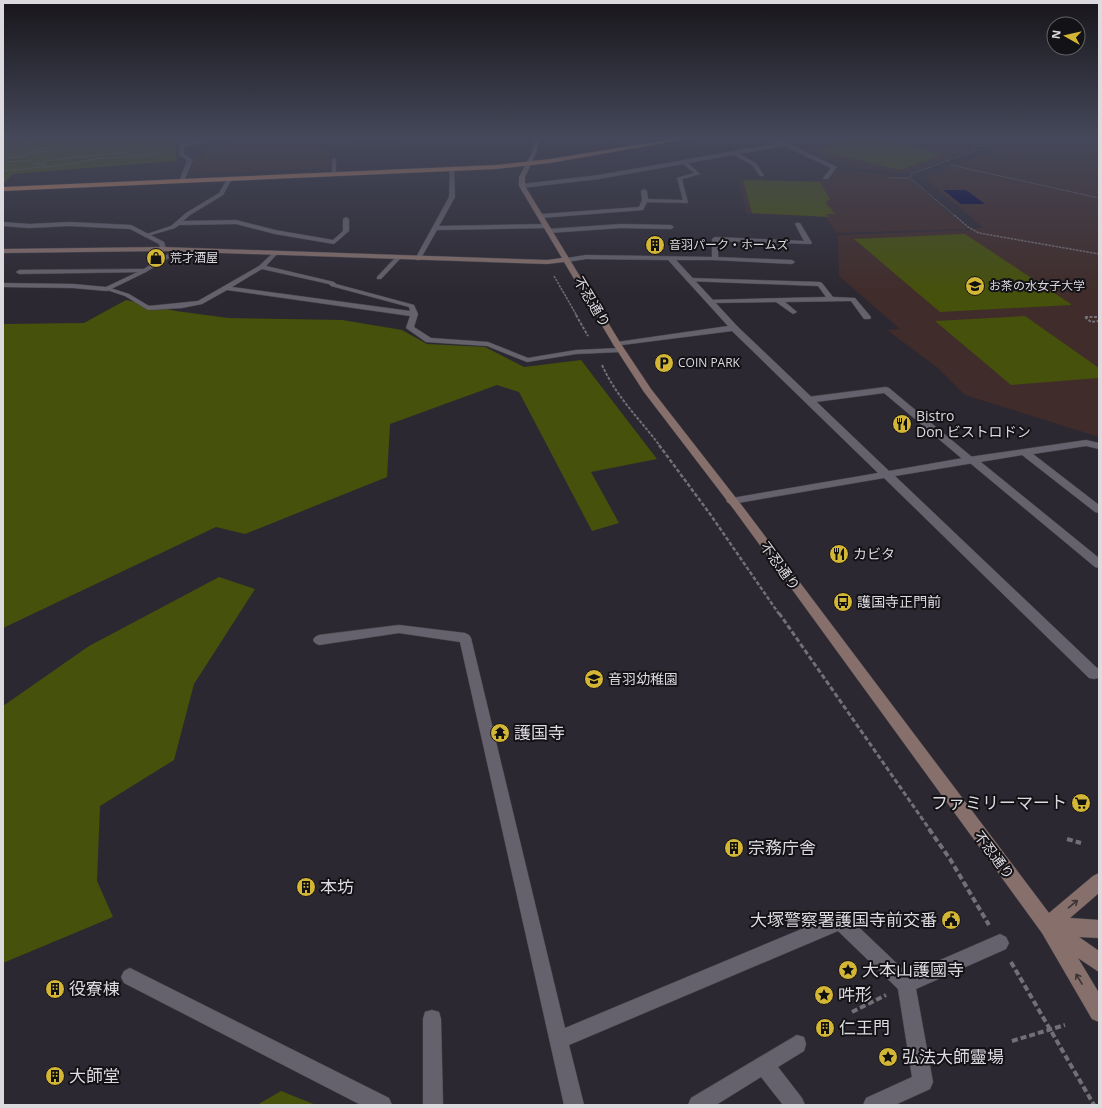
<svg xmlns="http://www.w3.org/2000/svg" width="1102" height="1108" viewBox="0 0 1102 1108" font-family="'Open Sans','Noto Sans JP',sans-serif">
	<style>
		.education { fill: #402c2a }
		.green { fill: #46510b }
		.water { fill: #00023f }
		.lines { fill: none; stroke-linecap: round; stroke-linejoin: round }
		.lane-casing { stroke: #48454c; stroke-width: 1 }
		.street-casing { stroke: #48454c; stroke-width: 1 }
		.secondary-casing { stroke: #48454c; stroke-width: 1 }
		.highway-casing { stroke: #48454c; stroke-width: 1 }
		.path-far5 { stroke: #726f76; stroke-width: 1; stroke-dasharray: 2 1; stroke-linecap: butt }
		.path-far4 { stroke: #726f76; stroke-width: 1.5; stroke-dasharray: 2.5 1; stroke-linecap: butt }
		.path-far3 { stroke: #726f76; stroke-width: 2; stroke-dasharray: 3 1.5; stroke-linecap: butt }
		.path-far2 { stroke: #726f76; stroke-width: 2.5; stroke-dasharray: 4 2; stroke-linecap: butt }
		.path-far1 { stroke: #726f76; stroke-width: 3; stroke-dasharray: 5 2.5; stroke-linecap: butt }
		.path { stroke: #726f76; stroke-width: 4; stroke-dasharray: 6 3; stroke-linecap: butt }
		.lane { fill: #66626d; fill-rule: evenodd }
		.street { fill: #66626d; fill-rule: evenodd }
		.secondary { fill: #87706b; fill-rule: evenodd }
		.highway { fill: #d48f67; fill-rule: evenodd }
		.oneway { stroke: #3c3334 }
		.labels { text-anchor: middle; stroke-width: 4; stroke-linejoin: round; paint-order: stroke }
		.far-poi-label { font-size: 12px; fill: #dcd9df; stroke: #131216; text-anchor: start }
		.street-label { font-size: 14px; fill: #dcd9df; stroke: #131216 }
		.poi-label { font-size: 14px; fill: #dcd9df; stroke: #131216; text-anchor: start }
		.near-poi-label { font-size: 17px; fill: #dcd9df; stroke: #131216; text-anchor: start }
	</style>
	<rect width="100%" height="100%" fill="#2c2831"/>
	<g class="education">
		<path d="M240,137h78l3,12 8,-1 2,20 -141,6 5,-15 6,-3 4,-7 36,-5z"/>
		<path d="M773,137h165l18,4 18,8 -58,22 -12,2 -63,-7z"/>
		<path d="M1013,137h86v300l-134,-42 -27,-27 -51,-38 13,-1 -61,-53 -1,-41 132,-5 13,-3 -59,-49 68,-26 -4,-3z"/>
		<path d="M836,170l47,4 25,4 60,51 -132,4 -11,-17 -78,-2 -9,-35 91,2z"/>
	</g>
	<g class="green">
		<path d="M9,137h162l5,13 1,11 -164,13 -10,10v-45z"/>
		<path d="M860,137h5l79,17 -43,16 -83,-19z"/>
		<path d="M743,180l77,2 10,18h-3l1,2h-3l10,12h-9l2,3 -76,-4z"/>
		<path d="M965,234l106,70v1l-131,7 -86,-73z"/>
		<path d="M126,300l50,11 52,7 114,2 60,10 25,14 58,3 39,20 57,-7 76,99 -66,13 28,51 -27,8 -73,-139 -22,-7 -107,39 -3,53 -142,57 -29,-7 -213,101v-304l81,-1z"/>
		<path d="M1025,316l74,52v10l-88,7 -76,-64z"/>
		<path d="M219,577l36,12 -61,95 -20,76 -74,46 -3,75 16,36 -110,46v-257l86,-60z"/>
		<path d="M281,1091l35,14h-59z"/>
	</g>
	<path class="water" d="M943,190h23l19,14h-24z"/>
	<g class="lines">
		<defs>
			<g id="lane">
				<path d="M732,152h4l20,11 8,13h-4l-8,-11 -20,-11z"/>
				<path d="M334,158l2,1v15l-2,1 -2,-1v-15z"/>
				<path d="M682,161h4l14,13 -18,5 6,24 -45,-1v-2l2,-1 38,1 -6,-22 17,-5 -12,-10z"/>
				<path d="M450,168l4,1 1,28 -16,29 107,-2 3,2 -3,2 -109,2 -17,30h-4l-1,-1 34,-62z"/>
				<path d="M228,178l4,1 -9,16 -33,20 -7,6 53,-1 39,10 58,10 10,-9v-12l3,-2 3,2v12l-15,13 -59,-10 -39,-10 -57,1 -4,3 -31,9v-2l27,-9 15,-13 33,-20z"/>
				<path d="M621,224l50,1 3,2 -3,2 -50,-1 -72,5 -3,-2 3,-2z"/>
				<path d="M275,251l3,2 -12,13 68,16 2,2 78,21 4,9 -4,13 17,11 57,4 40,16 48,-8 44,-2 4,2 -4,2 -44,2 -49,8 -40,-16 -61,-4 -20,-14 4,-12 -183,-26 -25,14 -20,4 -34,2 -23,-14 -21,-7 3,-2 22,7 20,12 49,-5 61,-35zM262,269l67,15 2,2 78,21 1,4 -178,-24z"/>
				<path d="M396,257l5,1 -20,21h-4v-2z"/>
				<path d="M716,257l76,3 3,2 -3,2 -78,-4 -1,-1z"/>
				<path d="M144,269l2,1v2l-127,2 -3,-2 3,-2z"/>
				<path d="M689,278l131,4 2,1 11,14 22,1 16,19 -1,2h-6l-13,-18 -66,1 12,10 -4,2 -17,-12 -67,1 -2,-1v-2l119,-3 -8,-11 -131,-5 -1,-1z"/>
				<path d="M886,387l3,1 83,69 4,1 123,100v10l-4,-1 -125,-104 -4,-1 -82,-69 -76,10 -4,-3 4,-3z"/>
				<path d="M399,625l66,8 4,2 2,3 94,390 275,-115 6,2 62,59 92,-40 6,3 3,6 -3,6 -90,40 17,93 -3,7 -35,16h-32l3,-7 46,-21 -14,-88 -60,-58 -269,114 15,60h-20l-104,-463 -61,-9 -80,12 -4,-2 -2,-3 2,-3 4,-2z"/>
				<path d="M130,968l259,130 3,7h-31l-237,-122 -3,-6 3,-6z"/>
				<path d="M432,1010l7,2 2,7 2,86h-20v-86l2,-7z"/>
				<path d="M797,1035l7,2 2,7 -2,7 -26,16 24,31 3,7h-22l-22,-28 -45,28h-28l3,-7z"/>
			</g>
			<g id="street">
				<path d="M217,137h12l-45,9v8l9,6 -9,21 -5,1 8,-22 -8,-5v-11z"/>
				<path d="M354,137l5,1 47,-1 -48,4z"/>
				<path d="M610,137h7l21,10 -4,1z"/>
				<path d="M768,137h7l62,30 -9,12h-4l-1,-1 8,-10 -47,-22 -185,33 -77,9 -3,-2 3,-2 77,-9 181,-32z"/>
				<path d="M644,189l3,2 1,9 -5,10 -102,8 -3,-2 3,-2 98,-7 3,-7 -1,-9z"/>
				<path d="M3,222l26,2 40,-2 62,3 33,17 2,7 -5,1 -2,-6 -29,-15 -61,-3 -40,2 -26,-2z"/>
				<path d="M796,223h4l12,20 -1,1 -93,-3v19h-42l61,66 152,145 80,-14 117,-17 13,3v6l-13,-3 -53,8 66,51v8l-4,-1 -73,-57 -127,21 202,192h2v10l-5,1 -5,-1 -205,-200 -152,26 -4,-1 -2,-2 2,-2 4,-1 146,-25 -146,-142 -118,15 -1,-2 4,-2 111,-16 -60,-66 -82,-1 -19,3 -3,-2 3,-2 19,-3 126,2v-18l3,-2 89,4 -9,-17z"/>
				<path d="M178,248l2,1v2l-34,21 -39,19 -34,-3 -70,-1v-4l70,1 33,3 36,-17z"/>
			</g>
			<path id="secondary" d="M536,137h4l-4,16 -11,24v9l96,158 30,45 92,118 306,406 44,-37 6,-3v20l-29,25 29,2v18l-20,-1 20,14v21l-21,-14 21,35v29l-7,-3 -50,-86 -307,-422 -91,-119 -31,-48 -49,-82 -17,2 -384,-13 -160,2v-4l160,-2 384,13 15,-2 -43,-72v-9l13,-24z"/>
			<path id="highway" d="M685,137h13l-148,26 -54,6 -493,22v-4l493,-22 54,-6z"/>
		</defs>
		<use href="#lane" class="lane-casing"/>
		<use href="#street" class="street-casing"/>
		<use href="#secondary" class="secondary-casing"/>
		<use href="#highway" class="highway-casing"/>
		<g class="path-far5">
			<path d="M1076,137l23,5"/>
			<path d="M3,148l29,-5 60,-6"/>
			<path d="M34,149l22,-1"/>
			<path d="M3,152l21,-3 11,2 -13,6 -19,1"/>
			<path d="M35,152l20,-1"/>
			<path d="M3,162l25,-1 18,5"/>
			<path d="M38,163l14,-3 95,-10 18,-5"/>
			<path d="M951,165l148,33"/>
			<path d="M3,171l62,-6 30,-6 53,-4 17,-4"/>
			<path d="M889,178h21"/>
			<path d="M955,216l-45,-38 1,-4 66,-24 -4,-3 21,-3 -3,-4 17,1 8,-4"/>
		</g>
		<g class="path-far4">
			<path d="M954,215l14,12 11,6 120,21"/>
			<path d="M554,276l23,40"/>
		</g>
		<g class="path-far3">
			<path d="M576,315l12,21"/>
			<path d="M1085,317l6,5 8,-1"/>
			<path d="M1085,317h14"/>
			<path d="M602,365c15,33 37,53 58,81"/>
		</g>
		<path class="path-far2" d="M659,445l51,69 69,100"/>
		<path class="path-far1" d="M779,613l151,217"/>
		<g class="path">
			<path d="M929,829l21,30 39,66"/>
			<path d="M1067,839l14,4"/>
			<path d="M1011,962l83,143"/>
			<path d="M852,1012l34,-17"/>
			<path d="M1012,1041l53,-16"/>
		</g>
		<use href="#lane" class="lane"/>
		<use href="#street" class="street"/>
		<use href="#secondary" class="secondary"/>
		<use href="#highway" class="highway"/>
	</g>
	<defs><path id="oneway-shaft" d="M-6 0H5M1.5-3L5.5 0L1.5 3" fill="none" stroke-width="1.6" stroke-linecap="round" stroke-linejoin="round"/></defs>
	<g class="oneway">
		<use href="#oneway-shaft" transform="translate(1073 904) rotate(-40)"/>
		<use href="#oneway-shaft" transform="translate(1079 979) rotate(-121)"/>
	</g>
	<linearGradient id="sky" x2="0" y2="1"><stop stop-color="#18161b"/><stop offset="0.47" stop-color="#45485a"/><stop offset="1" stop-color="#45485a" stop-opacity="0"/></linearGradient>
	<rect width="1102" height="293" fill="url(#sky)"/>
	<defs>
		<symbol id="building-disc" viewBox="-11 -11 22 22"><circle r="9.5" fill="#d3b635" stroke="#131216"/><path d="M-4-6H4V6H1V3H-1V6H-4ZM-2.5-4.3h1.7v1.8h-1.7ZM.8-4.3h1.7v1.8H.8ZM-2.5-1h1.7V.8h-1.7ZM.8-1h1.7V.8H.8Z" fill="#111"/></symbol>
		<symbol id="shop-disc" viewBox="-11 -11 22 22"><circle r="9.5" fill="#d3b635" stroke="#131216"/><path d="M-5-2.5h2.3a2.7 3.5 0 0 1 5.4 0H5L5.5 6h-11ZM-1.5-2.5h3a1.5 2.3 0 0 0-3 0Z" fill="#111"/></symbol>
		<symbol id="university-disc" viewBox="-11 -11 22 22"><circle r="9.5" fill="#d3b635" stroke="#131216"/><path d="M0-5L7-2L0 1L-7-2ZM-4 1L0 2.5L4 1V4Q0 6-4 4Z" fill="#111"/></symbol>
		<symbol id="parking-disc" viewBox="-11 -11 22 22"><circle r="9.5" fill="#d3b635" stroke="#131216"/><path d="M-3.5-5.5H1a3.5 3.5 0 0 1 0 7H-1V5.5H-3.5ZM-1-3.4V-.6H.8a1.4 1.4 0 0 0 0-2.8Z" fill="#111"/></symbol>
		<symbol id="restaurant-disc" viewBox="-11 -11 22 22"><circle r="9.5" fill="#d3b635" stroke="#131216"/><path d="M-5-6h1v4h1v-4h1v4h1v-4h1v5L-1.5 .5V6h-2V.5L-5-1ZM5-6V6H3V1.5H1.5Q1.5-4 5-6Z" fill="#111"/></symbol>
		<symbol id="bus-disc" viewBox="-11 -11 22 22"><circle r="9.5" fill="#d3b635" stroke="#131216"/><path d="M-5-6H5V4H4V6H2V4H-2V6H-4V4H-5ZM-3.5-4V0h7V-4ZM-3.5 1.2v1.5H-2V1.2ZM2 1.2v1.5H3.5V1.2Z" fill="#111"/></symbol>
		<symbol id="school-disc" viewBox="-11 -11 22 22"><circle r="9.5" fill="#d3b635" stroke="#131216"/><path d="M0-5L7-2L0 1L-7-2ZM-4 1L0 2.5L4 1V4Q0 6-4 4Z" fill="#111"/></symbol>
		<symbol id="temple-disc" viewBox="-11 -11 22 22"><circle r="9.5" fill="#d3b635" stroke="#131216"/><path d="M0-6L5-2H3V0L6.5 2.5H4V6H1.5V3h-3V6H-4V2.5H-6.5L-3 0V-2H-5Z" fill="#111"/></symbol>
		<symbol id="supermarket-disc" viewBox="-11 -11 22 22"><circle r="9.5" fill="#d3b635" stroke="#131216"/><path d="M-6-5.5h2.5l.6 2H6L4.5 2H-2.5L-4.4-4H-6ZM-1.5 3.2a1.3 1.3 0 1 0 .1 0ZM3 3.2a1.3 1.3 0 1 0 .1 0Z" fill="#111"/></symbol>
		<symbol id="civic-disc" viewBox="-11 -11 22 22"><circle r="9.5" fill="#d3b635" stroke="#131216"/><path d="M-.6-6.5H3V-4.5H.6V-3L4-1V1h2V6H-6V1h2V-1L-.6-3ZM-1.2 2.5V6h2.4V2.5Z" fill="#111"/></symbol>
		<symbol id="sight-disc" viewBox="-11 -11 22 22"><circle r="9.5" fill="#d3b635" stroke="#131216"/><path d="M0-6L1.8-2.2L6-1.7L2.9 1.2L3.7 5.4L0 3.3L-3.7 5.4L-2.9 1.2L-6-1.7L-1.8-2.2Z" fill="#111"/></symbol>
	</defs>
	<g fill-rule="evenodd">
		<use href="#building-disc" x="644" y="234" width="22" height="22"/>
		<use href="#shop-disc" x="145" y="247" width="22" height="22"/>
		<use href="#university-disc" x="964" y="275" width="22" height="22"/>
		<use href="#parking-disc" x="653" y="352" width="22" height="22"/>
		<use href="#restaurant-disc" x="891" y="413" width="22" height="22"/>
		<use href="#restaurant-disc" x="828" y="543" width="22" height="22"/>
		<use href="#bus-disc" x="832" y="591" width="22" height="22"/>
		<use href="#school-disc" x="583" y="668" width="22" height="22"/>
		<use href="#temple-disc" x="489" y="722" width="22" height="22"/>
		<use href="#supermarket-disc" x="1070" y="792" width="22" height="22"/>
		<use href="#building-disc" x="723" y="837" width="22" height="22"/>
		<use href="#building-disc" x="295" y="876" width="22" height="22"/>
		<use href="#civic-disc" x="940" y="909" width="22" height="22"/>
		<use href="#sight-disc" x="837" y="959" width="22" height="22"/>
		<use href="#building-disc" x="44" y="978" width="22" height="22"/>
		<use href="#sight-disc" x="813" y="984" width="22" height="22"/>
		<use href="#building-disc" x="814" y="1017" width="22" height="22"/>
		<use href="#sight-disc" x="877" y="1046" width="22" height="22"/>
		<use href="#building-disc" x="44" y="1065" width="22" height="22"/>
	</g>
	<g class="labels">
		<g class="far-poi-label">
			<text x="669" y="249">音羽パーク・ホームズ</text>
			<text x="170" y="262">荒才酒屋</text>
			<text x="989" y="290">お茶の水女子大学</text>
			<text x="678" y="367">COIN PARK</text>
		</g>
		<g class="street-label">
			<text transform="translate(592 302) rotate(59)" y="5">不忍通り</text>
			<text transform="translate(780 566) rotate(54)" y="5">不忍通り</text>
			<text transform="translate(994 855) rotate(53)" y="5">不忍通り</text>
		</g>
		<g class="poi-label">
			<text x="916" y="421">Bistro<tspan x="916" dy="16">Don ビストロドン</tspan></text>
			<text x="853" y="559">カビタ</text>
			<text x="857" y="607">護国寺正門前</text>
			<text x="608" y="684">音羽幼稚園</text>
		</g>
		<g class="near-poi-label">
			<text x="514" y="739">護国寺</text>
			<text x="1067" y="809" text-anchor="end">ファミリーマート</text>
			<text x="748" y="854">宗務庁舎</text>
			<text x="320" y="893">本坊</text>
			<text x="937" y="926" text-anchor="end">大塚警察署護国寺前交番</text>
			<text x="862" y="976">大本山護國寺</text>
			<text x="69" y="995">役寮棟</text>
			<text x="838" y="1001">吽形</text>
			<text x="839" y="1034">仁王門</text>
			<text x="902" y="1063">弘法大師靈場</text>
			<text x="69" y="1082">大師堂</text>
		</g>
	</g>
	<rect width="1102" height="1108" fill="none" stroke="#dcd9df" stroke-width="8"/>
	<g transform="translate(1066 36) rotate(278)"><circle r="19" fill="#131216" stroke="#636266"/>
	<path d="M0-3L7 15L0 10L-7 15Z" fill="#d3b635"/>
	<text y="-6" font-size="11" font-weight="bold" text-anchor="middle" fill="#dcd9df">N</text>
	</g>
</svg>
